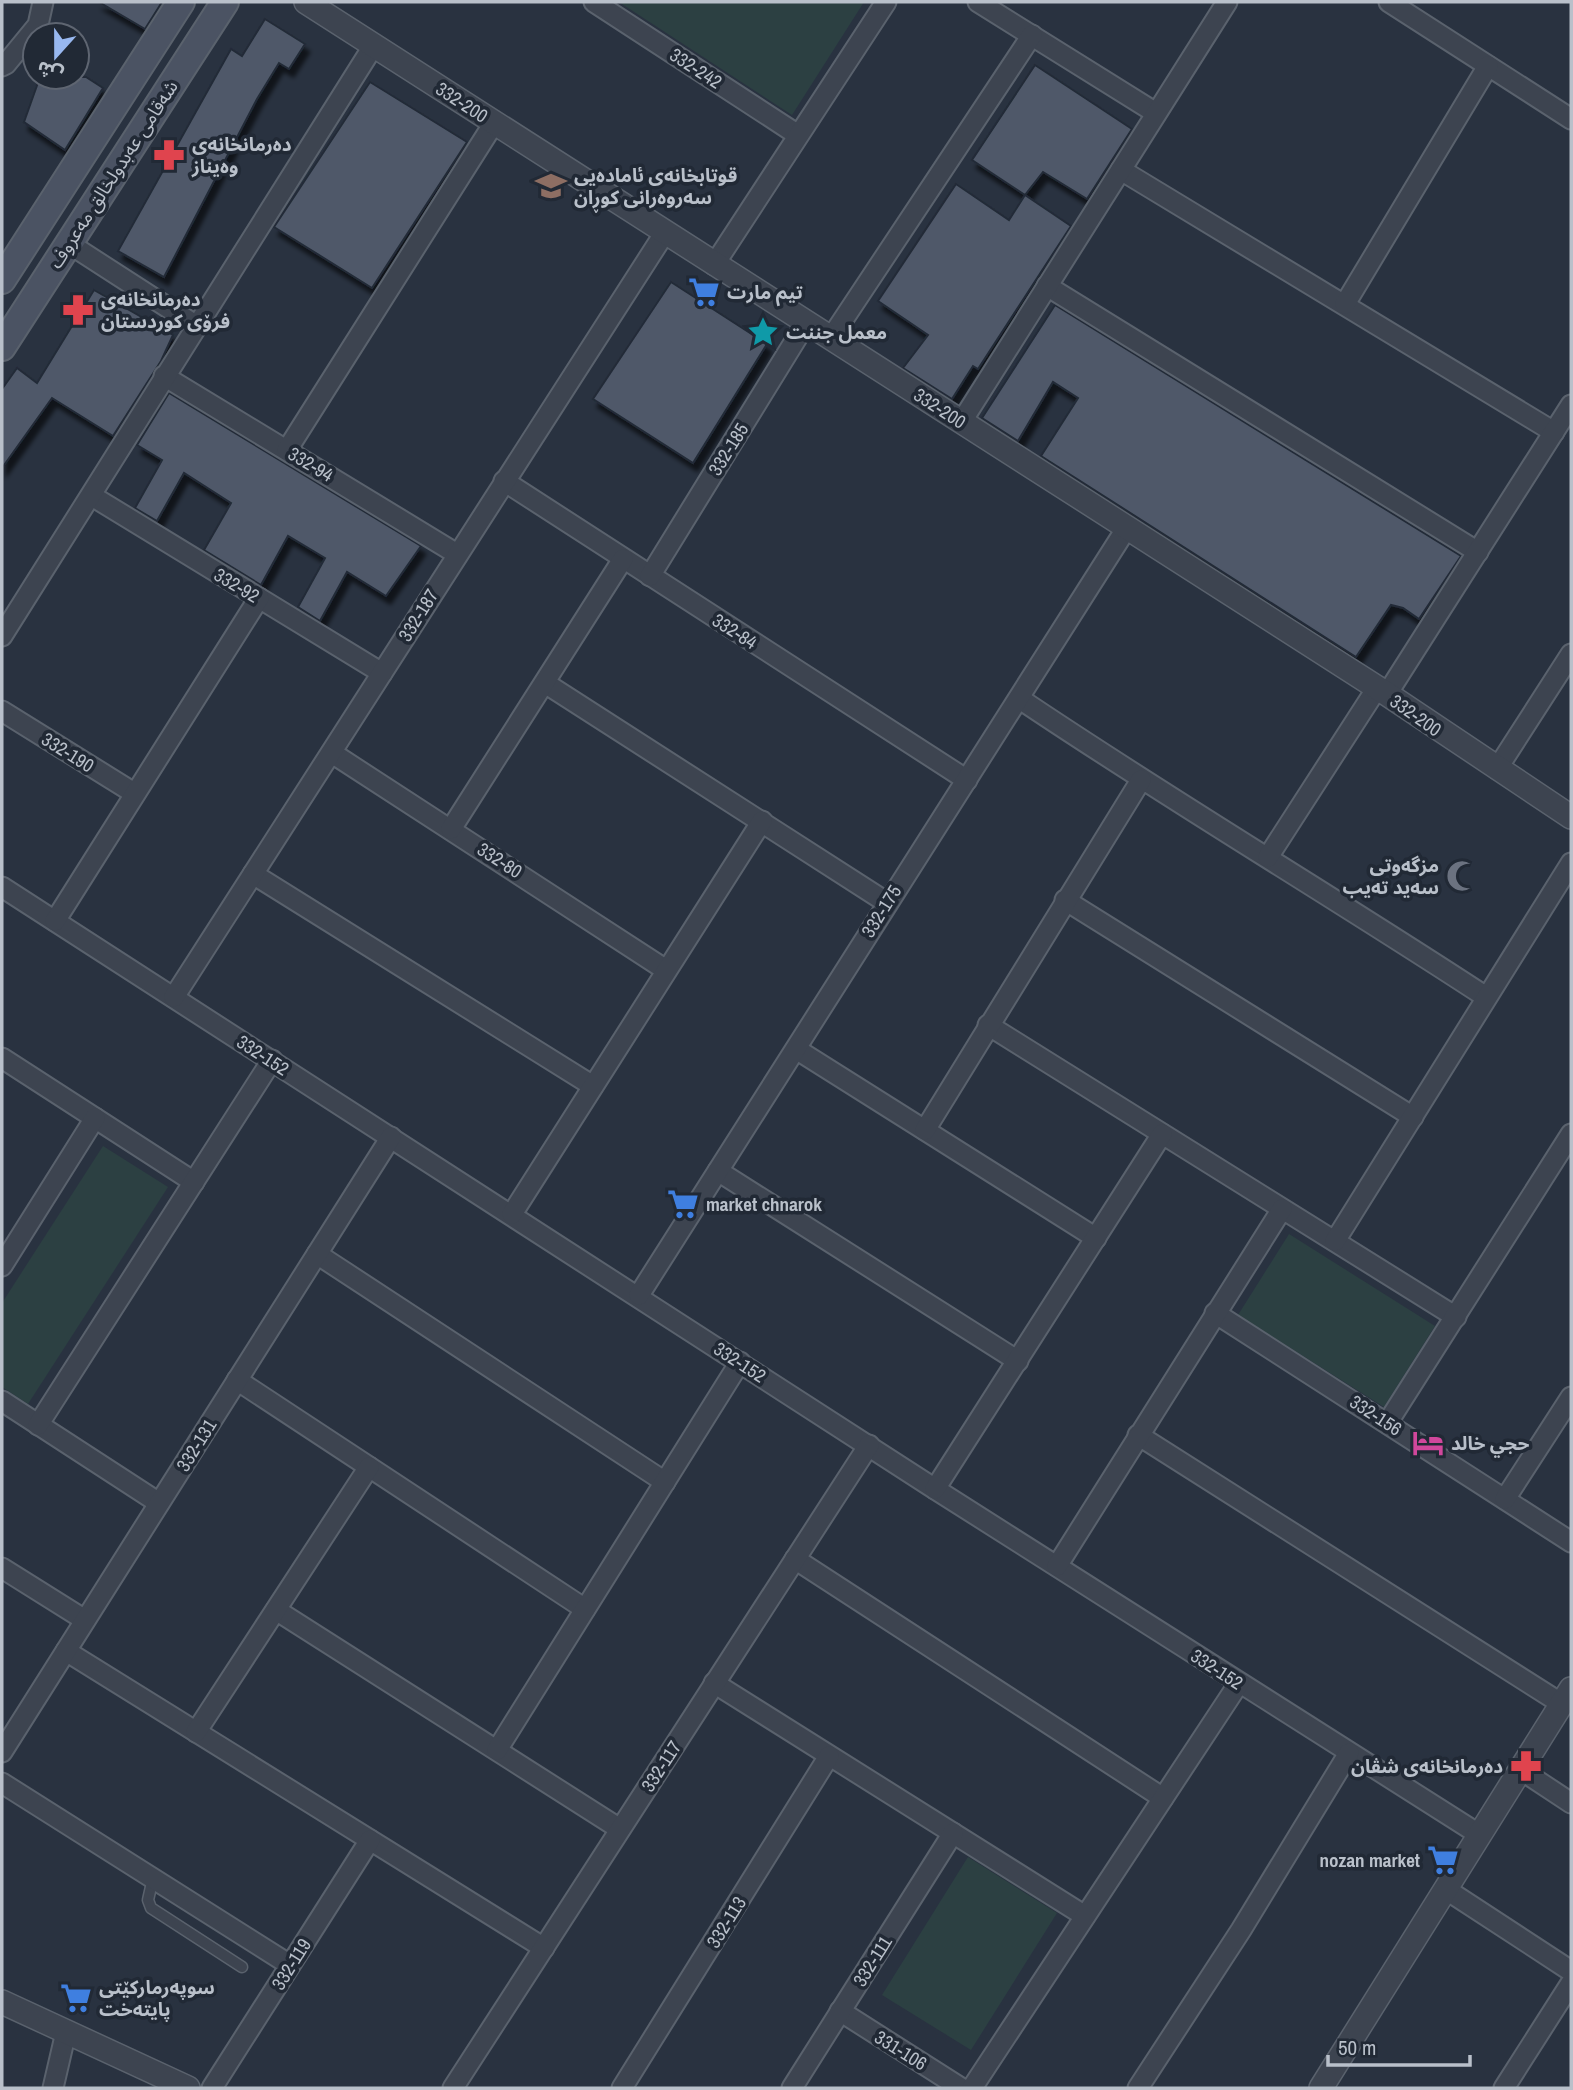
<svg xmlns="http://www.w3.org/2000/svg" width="1573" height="2090" viewBox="0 0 1573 2090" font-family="'Archivo Narrow','Noto Sans Arabic',sans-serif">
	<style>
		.green { fill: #2c4042 }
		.building { fill: #4f5969; stroke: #232b37; stroke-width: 2; filter: url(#shadow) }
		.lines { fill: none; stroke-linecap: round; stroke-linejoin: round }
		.service-casing { stroke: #5a626d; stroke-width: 13 }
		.minor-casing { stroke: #5a626d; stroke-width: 23 }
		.tertiary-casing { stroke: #5a626d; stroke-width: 26 }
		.secondary-casing { stroke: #5a626d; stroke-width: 30 }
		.service { stroke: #3d4450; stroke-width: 10 }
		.minor { stroke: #3d4450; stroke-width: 19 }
		.tertiary { stroke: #3d4450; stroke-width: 23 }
		.secondary { stroke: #4b5363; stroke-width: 26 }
		.labels { text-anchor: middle; stroke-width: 7; stroke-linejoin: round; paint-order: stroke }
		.street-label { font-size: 19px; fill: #b9c0ca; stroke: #212935 }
		.poi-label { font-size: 19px; font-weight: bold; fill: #b9c0ca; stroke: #212935; text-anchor: start }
	</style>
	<defs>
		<filter id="shadow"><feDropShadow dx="4.5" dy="8" stdDeviation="2" flood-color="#0009"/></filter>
	</defs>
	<rect width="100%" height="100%" fill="#293240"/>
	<g class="green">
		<path d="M619,2h245l-72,113z"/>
		<path d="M103,1146l65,41 -140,217 -26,-17v-84z"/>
		<path d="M1289,1234l146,92 -51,81 -146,-92z"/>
		<path d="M968,1857l89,56 -86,137 -89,-55z"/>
	</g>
	<g class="building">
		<path d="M99,2h63l-17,27z"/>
		<path d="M265,19l40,25 -16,25 -10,-6 -22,36 -93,178 -46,-26 113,-202 11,7z"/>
		<path d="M1035,65l97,64 -45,70 -44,-27 -18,23 -53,-35z"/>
		<path d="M40,77h46l17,11 -38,62 -41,-28z"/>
		<path d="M370,82l97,60 -95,146 -98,-61z"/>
		<path d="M956,184l53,36 16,-25 46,31 -93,143 -5,-3 -21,33 -49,-31 25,-33 -50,-34z"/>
		<path d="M671,282l96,62 -74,119 -100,-64z"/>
		<path d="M94,290l79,45 -12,26 -48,75 -61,-38 -50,70v-79l15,-21 20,15z"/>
		<path d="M1055,305l406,251 -42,63 -16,-11 -12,-3 -35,52 -315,-201 37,-58 -25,-16 -35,59 -36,-23z"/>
		<path d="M169,393l252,153 -35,50 -39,-24 -27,49 -22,-14 27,-49 -37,-22 -27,49 -57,-35 27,-47 -47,-30 -27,48 -22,-13 27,-48 -25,-15z"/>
	</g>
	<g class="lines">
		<defs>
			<path id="service" d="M153,1878l-5,22 3,8 91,59"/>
			<g id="minor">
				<path d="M594,2l204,133"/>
				<path d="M978,2l178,111"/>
				<path d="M1389,2l182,117"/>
				<path d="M2,66l4,-2 32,-39 5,-23"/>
				<path d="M1121,170l433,262"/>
				<path d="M68,243l127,82"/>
				<path d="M714,265l172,-263"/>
				<path d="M1047,286l431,266"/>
				<path d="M1345,304l143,-238"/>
				<path d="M831,338l201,-303"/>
				<path d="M164,376l293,178"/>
				<path d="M962,421l265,-419"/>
				<path d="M287,450l207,-327"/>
				<path d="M504,481l463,299"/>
				<path d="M92,496l290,177"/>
				<path d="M650,576l156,-253"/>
				<path d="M2,636l372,-591"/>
				<path d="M545,683l341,219"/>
				<path d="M1387,694l184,-289"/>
				<path d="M1020,699c153,103 312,197 466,298"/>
				<path d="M2,711l132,82"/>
				<path d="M332,753l334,217"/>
				<path d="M1497,769l74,-115"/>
				<path d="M451,829l172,-270"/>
				<path d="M1268,857l109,-169"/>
				<path d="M253,874l340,212"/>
				<path d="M2,887l933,602 545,346"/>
				<path d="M1065,900l348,217"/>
				<path d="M55,921l204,-323"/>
				<path d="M174,997l490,-763"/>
				<path d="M988,1025l468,292"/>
				<path d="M796,1049l300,189"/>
				<path d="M2,1058l192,124"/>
				<path d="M925,1130l216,-350"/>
				<path d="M718,1171l300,190"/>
				<path d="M512,1214l250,-393"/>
				<path d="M1335,1241l236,-378"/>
				<path d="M317,1254l348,228"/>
				<path d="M2,1266l93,-148"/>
				<path d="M639,1295l487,-766"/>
				<path d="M1215,1313l356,229"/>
				<path d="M237,1380l348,229"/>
				<path d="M2,1401l157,102"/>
				<path d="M1388,1422l183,-288"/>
				<path d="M38,1425l234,-365"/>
				<path d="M1138,1435l424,269"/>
				<path d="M935,1489l227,-355"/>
				<path d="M1505,1499l66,-102"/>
				<path d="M795,1559l368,239"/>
				<path d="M1057,1566l225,-357"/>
				<path d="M2,1568l83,52"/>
				<path d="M276,1610l344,219"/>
				<path d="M66,1651l478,297"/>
				<path d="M714,1683l371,233"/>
				<path d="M196,1732l173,-265"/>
				<path d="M497,1750l243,-388"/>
				<path d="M2,1752l389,-615"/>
				<path d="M1521,1770l50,33"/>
				<path d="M2,1783l288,182"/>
				<path d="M1447,1890l124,81"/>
				<path d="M840,2011l121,77"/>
				<path d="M53,2088l13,-56"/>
				<path d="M212,2088l158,-248"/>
				<path d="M453,2088l416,-643"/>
				<path d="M622,2088l207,-332"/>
				<path d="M792,2088l161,-255"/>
				<path d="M972,2088l267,-405"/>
				<path d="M1138,2088l103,-158 108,-177"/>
				<path d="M1504,2088l67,-105"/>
			</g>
			<g id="tertiary">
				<path d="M306,2l1081,692 184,123"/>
				<path d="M2,2002l186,86"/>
				<path d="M1321,2088l250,-399"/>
			</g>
			<g id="secondary">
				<path d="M2,280l179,-278"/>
				<path d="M2,347l223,-345"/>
			</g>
		</defs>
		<use href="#service" class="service-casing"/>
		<use href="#minor" class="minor-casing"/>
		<use href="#tertiary" class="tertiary-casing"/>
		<use href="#secondary" class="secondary-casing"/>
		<use href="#service" class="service"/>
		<use href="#minor" class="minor"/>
		<use href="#tertiary" class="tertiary"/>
		<use href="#secondary" class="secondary"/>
	</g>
	<defs>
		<symbol id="pharmacy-bare" viewBox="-9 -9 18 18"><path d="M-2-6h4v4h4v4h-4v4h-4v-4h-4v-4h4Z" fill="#e0444e" stroke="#212935" stroke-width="2.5" paint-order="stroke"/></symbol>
		<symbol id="school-bare" viewBox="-9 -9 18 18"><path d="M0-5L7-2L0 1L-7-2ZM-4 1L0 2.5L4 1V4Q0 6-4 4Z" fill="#8d6e63" stroke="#212935" stroke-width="2.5" paint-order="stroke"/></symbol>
		<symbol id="supermarket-bare" viewBox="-9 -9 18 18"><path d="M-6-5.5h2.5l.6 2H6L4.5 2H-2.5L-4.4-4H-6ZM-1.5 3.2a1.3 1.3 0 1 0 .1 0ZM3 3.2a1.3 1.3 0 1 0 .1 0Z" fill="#3f7fe0" stroke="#212935" stroke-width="2.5" paint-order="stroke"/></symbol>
		<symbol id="sight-bare" viewBox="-9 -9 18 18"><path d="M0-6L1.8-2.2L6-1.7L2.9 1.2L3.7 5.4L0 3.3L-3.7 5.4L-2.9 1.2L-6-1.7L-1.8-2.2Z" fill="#0f9aa8" stroke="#212935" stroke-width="2.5" paint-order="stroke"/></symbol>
		<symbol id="mosque-bare" viewBox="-9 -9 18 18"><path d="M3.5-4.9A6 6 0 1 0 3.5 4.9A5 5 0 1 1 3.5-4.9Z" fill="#6b7280" stroke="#212935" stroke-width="2.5" paint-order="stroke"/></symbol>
		<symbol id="hotel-bare" viewBox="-9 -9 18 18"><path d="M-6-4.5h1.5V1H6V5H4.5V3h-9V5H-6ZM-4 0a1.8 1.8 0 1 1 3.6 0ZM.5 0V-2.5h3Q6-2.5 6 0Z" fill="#d1479c" stroke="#212935" stroke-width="2.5" paint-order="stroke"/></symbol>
	</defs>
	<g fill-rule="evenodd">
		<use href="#pharmacy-bare" x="147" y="133" width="44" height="44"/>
		<use href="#school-bare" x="529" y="164" width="44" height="44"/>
		<use href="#supermarket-bare" x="682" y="270" width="44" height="44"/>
		<use href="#pharmacy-bare" x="56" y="288" width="44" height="44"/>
		<use href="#sight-bare" x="741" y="310" width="44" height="44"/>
		<use href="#mosque-bare" x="1440" y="854" width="44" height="44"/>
		<use href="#supermarket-bare" x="661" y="1182" width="44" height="44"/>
		<use href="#hotel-bare" x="1406" y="1421" width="44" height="44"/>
		<use href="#pharmacy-bare" x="1504" y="1744" width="44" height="44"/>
		<use href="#supermarket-bare" x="1421" y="1838" width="44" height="44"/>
		<use href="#supermarket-bare" x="54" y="1976" width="44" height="44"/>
	</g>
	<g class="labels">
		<g class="street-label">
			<text transform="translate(696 68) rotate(33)" y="7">332-242</text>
			<text transform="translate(462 102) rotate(33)" y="7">332-200</text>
			<text transform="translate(113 174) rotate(-57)" y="7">شەقامی عەبدولخالق مەعروف</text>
			<text transform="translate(940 408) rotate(33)" y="7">332-200</text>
			<text transform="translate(728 449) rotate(-58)" y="7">332-185</text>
			<text transform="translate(311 464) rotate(31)" y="7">332-94</text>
			<text transform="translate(237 585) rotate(31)" y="7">332-92</text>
			<text transform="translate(418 615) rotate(-58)" y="7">332-187</text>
			<text transform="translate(735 631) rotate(33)" y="7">332-84</text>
			<text transform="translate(1416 715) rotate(35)" y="7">332-200</text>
			<text transform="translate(68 752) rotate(32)" y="7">332-190</text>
			<text transform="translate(500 860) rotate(33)" y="7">332-80</text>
			<text transform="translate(881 911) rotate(-58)" y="7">332-175</text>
			<text transform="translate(263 1055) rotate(33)" y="7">332-152</text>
			<text transform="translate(740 1362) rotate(33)" y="7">332-152</text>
			<text transform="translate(1376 1415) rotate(33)" y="7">332-156</text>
			<text transform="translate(196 1445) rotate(-58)" y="7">332-131</text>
			<text transform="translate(1217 1669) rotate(33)" y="7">332-152</text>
			<text transform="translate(661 1766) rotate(-57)" y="7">332-117</text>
			<text transform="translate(726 1922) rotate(-58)" y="7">332-113</text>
			<text transform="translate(872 1961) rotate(-58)" y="7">332-111</text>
			<text transform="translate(291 1964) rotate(-58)" y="7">332-119</text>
			<text transform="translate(901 2050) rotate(32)" y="7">331-106</text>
		</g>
		<g class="poi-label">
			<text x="192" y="151">دەرمانخانەی<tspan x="192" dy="22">وەیناز</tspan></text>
			<text x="574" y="182">قوتابخانەی ئامادەیی<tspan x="574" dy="22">سەروەرانی کوڕان</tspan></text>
			<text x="727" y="299">تيم مارت</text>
			<text x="101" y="306">دەرمانخانەی<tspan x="101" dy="22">فرۆی کوردستان</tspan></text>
			<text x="786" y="339">معمل جننت</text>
			<text x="1439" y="872" text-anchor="end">مزگەوتی<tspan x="1439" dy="22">سەید تەیب</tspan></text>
			<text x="706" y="1211">market chnarok</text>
			<text x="1451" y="1450">حجي خالد</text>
			<text x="1503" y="1773" text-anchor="end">دەرمانخانەی شڤان</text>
			<text x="1420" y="1867" text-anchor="end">nozan market</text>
			<text x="99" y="1994">سوپەرمارکێتی<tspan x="99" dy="22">پایتەخت</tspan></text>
		</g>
	</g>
	<rect width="1573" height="2090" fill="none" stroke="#b9c0ca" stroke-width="7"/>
	<g transform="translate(56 56) rotate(201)"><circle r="33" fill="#212935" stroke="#5e6571" stroke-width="2"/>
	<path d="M0-5L12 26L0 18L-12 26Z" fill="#98b8f0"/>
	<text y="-10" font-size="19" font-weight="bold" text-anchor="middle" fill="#b9c0ca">ش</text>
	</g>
	<path d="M1328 2055v10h142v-10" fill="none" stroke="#b9c0ca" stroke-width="3.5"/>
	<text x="1338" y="2055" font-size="21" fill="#b9c0ca" stroke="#212935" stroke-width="5" paint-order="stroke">50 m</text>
</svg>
